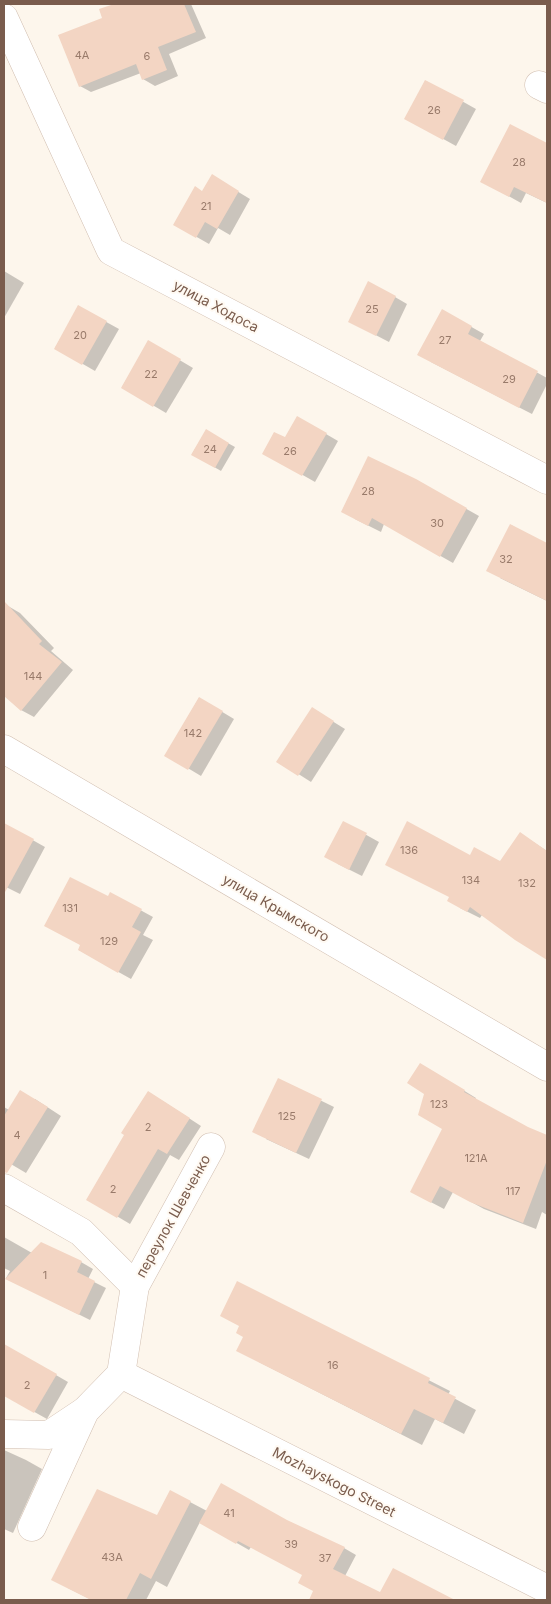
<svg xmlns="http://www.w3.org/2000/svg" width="551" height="1604" viewBox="0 0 551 1604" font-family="Inter,sans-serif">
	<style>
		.shadow { fill: #0003 }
		.building { fill: #f3d5c3 }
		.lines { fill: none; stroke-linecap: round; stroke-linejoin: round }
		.minor-casing { stroke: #d1beb0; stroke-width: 29 }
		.minor { stroke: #fff; stroke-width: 28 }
		.labels { text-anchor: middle; stroke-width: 4; stroke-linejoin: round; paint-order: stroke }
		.number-label { font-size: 11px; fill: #987a6a }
		.street-label { font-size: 14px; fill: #7a5c4d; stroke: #fffaf3 }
	</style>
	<rect width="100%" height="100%" fill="#fdf6ec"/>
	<g class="shadow">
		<path d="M117,4h12l4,2 8,-2 6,3 8,-3h36l15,34 -37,16 9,22 -23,10 -12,-7 -2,-6 -50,19 -11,-6 24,-68 -3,-8z"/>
		<path d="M426,81l50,28 -20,37 -38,-21z"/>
		<path d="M510,125l37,19v59l-21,-10 -5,10 -27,-15z"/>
		<path d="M212,176l38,23 -20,36 -12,-7 -9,16 -35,-20 29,-32z"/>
		<path d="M4,271l20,12 -20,35z"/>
		<path d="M395,297l12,7 -18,38 -27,-14z"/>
		<path d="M79,307l40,22 -24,42 -40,-23z"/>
		<path d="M443,311l41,23 -4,7 67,37v6l-15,30 -101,-52z"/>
		<path d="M149,342l44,26 -27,45 -44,-26z"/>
		<path d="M206,431l29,16 -14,24 -29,-17z"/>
		<path d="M326,434l12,7 -23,41 -51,-29 22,-14z"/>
		<path d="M415,480l64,36 -26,47 -69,-39 -3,8 -26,-13z"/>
		<path d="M511,525l36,20v56l-47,-23z"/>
		<path d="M8,606l12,7 34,35 -3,3 22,19 -39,47 -13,-7 -17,-15v-85z"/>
		<path d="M199,698l35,21 -33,57 -35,-21z"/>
		<path d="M324,716l21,13 -34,53 -33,-21z"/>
		<path d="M343,822l36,20 -17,34 -24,-12z"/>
		<path d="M4,824l41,23 -25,47 -16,-8z"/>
		<path d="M521,834l26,17v107l-31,-19 -34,-24 -2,3 -20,-10 11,-52 30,6z"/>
		<path d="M111,894l42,23 -10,18 10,5 -22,39 -52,-29z"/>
		<path d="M432,1071l44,27 -1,2 52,29 20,7v79l-5,-3 -6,17 -52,-20 -31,-17 -9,17 -21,-11 21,-69z"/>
		<path d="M279,1080l55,27 -25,52 -43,-20z"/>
		<path d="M35,1099l26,17 -35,57 -22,-13v-53l5,3z"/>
		<path d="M161,1100l40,26 -22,34 -9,-5 -40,69 -42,-25z"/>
		<path d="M4,1237l28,16 49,9 12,7 -5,10 18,9 -16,32 -84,-42 4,-7 -6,-3z"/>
		<path d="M238,1283l212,108 -2,4 28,15 -12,24 -29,-15 -13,26 -163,-83 -19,-35z"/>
		<path d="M4,1345l64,37 -21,37 -43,-24z"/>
		<path d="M4,1450l22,10 16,9 -29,64 -9,-4z"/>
		<path d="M190,1502l17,9 79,10 58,27 12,7 -11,21 36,18 13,-24 55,30h-139l5,-9 -11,-16 -53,-28 -2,3 -49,-28 -33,65 -11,-6 -10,19h-54l-24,-12 90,-71z"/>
	</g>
	<g class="building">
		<path d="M114,4h70l12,28 -38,15 9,23 -25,10 -6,-16 -57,23 -21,-52 44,-17 -3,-9z"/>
		<path d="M425,80l39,20 -21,40 -39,-21z"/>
		<path d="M510,124l37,19v60l-33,-16 -5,10 -29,-15z"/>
		<path d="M212,174l27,17 -22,38 -12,-7 -9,16 -23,-13 22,-39 7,5z"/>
		<path d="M368,281l28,15 -20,40 -28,-14z"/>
		<path d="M78,305l29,16 -25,44 -28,-16z"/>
		<path d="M442,309l30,17 -4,8 70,37 -19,37 -102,-53z"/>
		<path d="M148,340l33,19 -28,48 -32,-19z"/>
		<path d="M297,416l30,17 -25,43 -40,-22 12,-22 11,5z"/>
		<path d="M206,429l23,14 -14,25 -24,-13z"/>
		<path d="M368,456l48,23 51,29 -27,49 -68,-39 -4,8 -27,-14z"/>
		<path d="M510,524l37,19v58l-61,-30z"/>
		<path d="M4,601l38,40 -3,3 23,18 -41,49 -17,-15z"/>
		<path d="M199,697l24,14 -35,59 -24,-14z"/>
		<path d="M312,707l22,14 -36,55 -22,-14z"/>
		<path d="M343,821l24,12 -18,37 -25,-13z"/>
		<path d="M407,821l63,34 4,-8 26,14 20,-29 27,19v109l-32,-20 -45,-33 -3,5 -20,-11 2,-4 -64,-32z"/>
		<path d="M4,823l30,16 -30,55z"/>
		<path d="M70,877l38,19 2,-4 32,17 -10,18 9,5 -23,41 -40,-23 2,-5 -36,-19z"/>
		<path d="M420,1063l45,27 -1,2 64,35 19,8v25l-24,63 -53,-21 -30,-16 -9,17 -21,-11 32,-63 -24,-14 6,-21 -17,-11z"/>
		<path d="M278,1078l44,21 -26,54 -44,-21z"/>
		<path d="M20,1090l28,17 -41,66 -3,-1v-56z"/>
		<path d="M148,1091l42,27 -23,36 -9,-5 -41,69 -31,-18 38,-65 -3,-2z"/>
		<path d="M41,1242l41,19 -5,11 18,9 -16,34 -74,-36z"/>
		<path d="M237,1281l193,97 -2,5 28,14 -13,26 -29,-14 -13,25 -165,-83 7,-14 -7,-4 3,-7 -19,-10z"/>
		<path d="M4,1344l53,30 -23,39 -30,-17z"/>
		<path d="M221,1483l66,37 58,27 -12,22 47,23 13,-24 62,32h-146l4,-9 -15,-8 4,-8 -64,-34 -2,3 -37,-21z"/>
		<path d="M97,1489l60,26 13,-25 21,11 -40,78 -11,-6 -14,27h-35l-40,-20z"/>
	</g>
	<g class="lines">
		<defs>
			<g id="minor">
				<path d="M4,18l107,233 436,229"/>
				<path d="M539,85l8,4"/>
				<path d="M4,749l543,318"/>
				<path d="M4,1188l77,44 54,54"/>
				<path d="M121,1374l426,215"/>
				<path d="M4,1434l45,1 36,-24"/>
				<path d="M32,1527l53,-116 36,-37 14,-88 76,-139"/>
			</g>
		</defs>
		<use href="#minor" class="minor-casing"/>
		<use href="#minor" class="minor"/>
	</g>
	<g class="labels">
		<g class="number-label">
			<text x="82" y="59">4А</text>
			<text x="147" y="60">6</text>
			<text x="434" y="114">26</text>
			<text x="519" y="166">28</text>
			<text x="206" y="210">21</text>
			<text x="372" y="313">25</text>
			<text x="80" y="339">20</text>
			<text x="445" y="344">27</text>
			<text x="151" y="378">22</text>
			<text x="509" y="383">29</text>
			<text x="210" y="453">24</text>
			<text x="290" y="455">26</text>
			<text x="368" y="495">28</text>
			<text x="437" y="527">30</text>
			<text x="506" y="563">32</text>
			<text x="33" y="680">144</text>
			<text x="193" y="737">142</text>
			<text x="409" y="854">136</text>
			<text x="471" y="884">134</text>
			<text x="527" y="887">132</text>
			<text x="70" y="912">131</text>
			<text x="109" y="945">129</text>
			<text x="439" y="1108">123</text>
			<text x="287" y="1120">125</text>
			<text x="148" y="1131">2</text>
			<text x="17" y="1139">4</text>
			<text x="476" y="1162">121А</text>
			<text x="113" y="1193">2</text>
			<text x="513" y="1195">117</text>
			<text x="45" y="1279">1</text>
			<text x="333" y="1369">16</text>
			<text x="27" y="1389">2</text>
			<text x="229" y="1517">41</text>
			<text x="291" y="1548">39</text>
			<text x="112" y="1561">43А</text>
			<text x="325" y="1562">37</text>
		</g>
		<g class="street-label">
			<text transform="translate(216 306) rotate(28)" y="5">улица Ходоса</text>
			<text transform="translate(276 908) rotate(30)" y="5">улица Крымского</text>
			<text transform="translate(173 1216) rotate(-61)" y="5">переулок Шевченко</text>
			<text transform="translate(334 1482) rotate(27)" y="5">Mozhayskogo Street</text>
		</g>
	</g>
	<rect width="551" height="1604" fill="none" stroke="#7a5c4d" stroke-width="10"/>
</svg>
